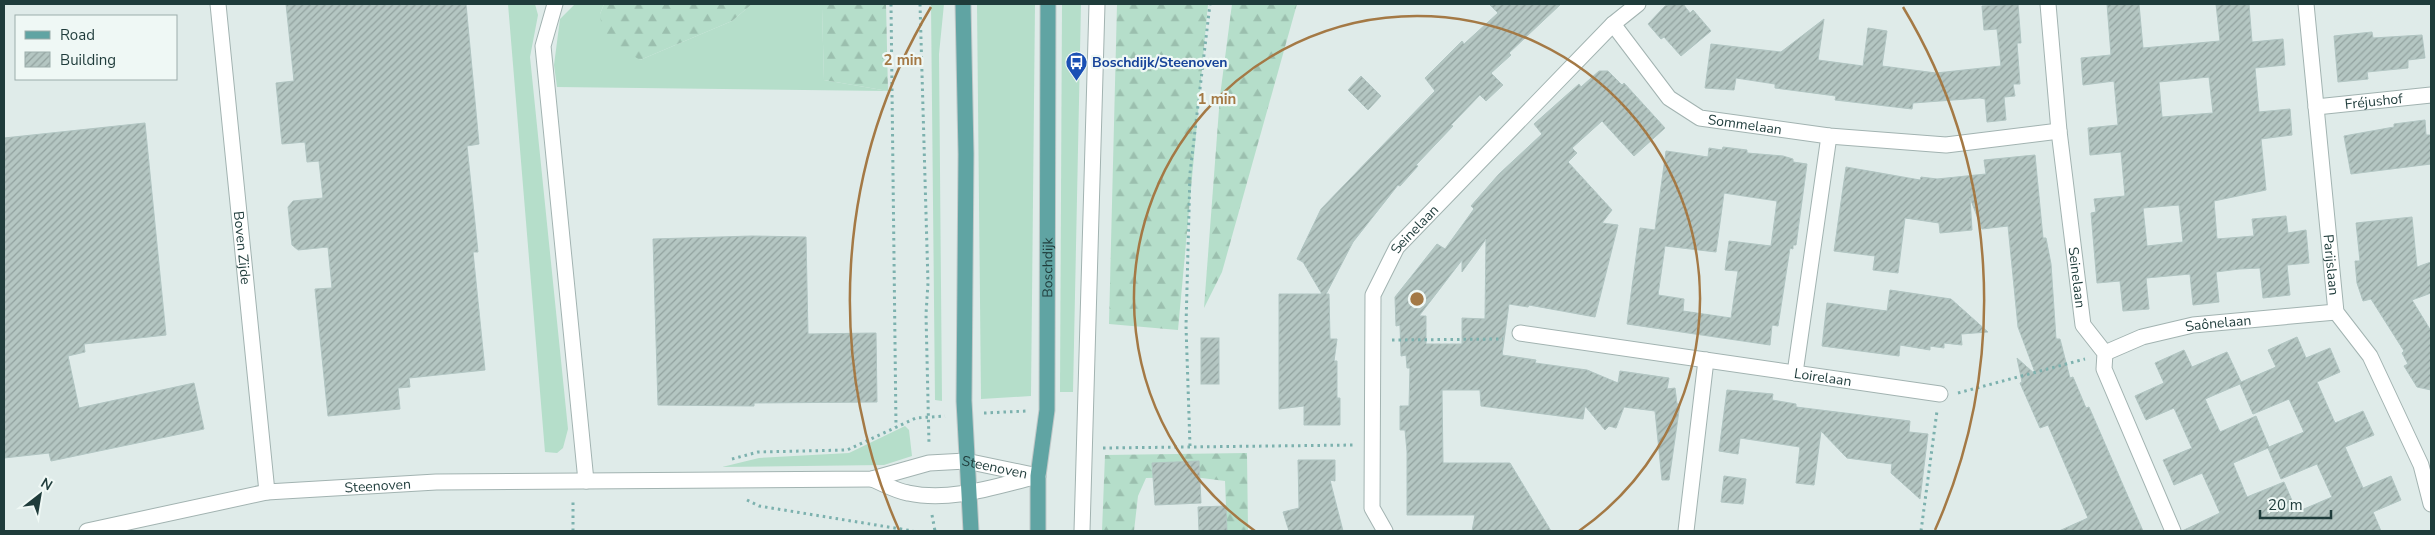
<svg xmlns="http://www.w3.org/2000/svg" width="2435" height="535" viewBox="0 0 2435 535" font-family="'Nunito Sans',sans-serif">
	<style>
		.grass { fill: #b5deca }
		.forest { fill: url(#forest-firs) }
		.building { fill: url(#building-hatch); stroke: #b1c5c2; fill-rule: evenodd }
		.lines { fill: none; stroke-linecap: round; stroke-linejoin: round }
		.minor-casing { stroke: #a2b3b1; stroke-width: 17 }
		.major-casing { stroke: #c0c8c8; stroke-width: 17 }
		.path { stroke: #7cb1ae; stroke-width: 3; stroke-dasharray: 2.5 4; stroke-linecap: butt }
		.minor { stroke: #fff; stroke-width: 15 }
		.major { stroke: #60a4a3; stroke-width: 15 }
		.ring { fill: none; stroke: #a47945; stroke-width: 2.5 }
		.labels { text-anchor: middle; stroke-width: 4.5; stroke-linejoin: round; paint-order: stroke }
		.transit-label { font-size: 14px; font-weight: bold; fill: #164399; stroke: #eff8f5; text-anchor: start }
		.street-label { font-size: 14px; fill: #1f3c3b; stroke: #eff8f5 }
		.centre { fill: #a47945; stroke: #eff8f5; stroke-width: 2.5 }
		.ring-label { font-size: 15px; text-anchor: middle; font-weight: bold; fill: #a47945; stroke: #eff8f5; stroke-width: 4.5; stroke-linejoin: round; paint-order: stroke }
	</style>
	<defs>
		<pattern id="forest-firs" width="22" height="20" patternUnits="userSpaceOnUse" patternTransform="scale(1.25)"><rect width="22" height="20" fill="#b5deca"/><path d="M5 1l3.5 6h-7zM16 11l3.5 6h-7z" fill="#9bbfae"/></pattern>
		<pattern id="building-hatch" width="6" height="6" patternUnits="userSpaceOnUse" patternTransform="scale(1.25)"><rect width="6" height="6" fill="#b4c6c2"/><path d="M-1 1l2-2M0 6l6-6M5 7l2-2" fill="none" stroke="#92a29f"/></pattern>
	</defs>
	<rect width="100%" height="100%" fill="#dfebe9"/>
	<g class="grass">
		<path d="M508,4h27l3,11 -8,42 38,372 -5,19 -6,5 -12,-1z"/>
		<path d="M575,4h29l-4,10 40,46 92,-39 20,-17h64l6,3 2,73 64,11 -331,-4 -3,-22 6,-46z"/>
		<path d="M931,4h13l-5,50 3,347 -7,-1z"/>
		<path d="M977,4h58l-4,392 -50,3z"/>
		<path d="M1062,4h19l-8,388h-13z"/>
		<path d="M905,426l4,4 3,26 -28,9 -162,2 37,-9 90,-5z"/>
	</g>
	<g class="forest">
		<path d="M604,4h148l-20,17 -92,39 -37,-23 -3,-23z"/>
		<path d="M816,4h70l2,87 -64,-11 -2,-72z"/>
		<path d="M1117,4h91l-30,326 -69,-6z"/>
		<path d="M1232,4h65l-75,268 -18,36 16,-212z"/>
		<path d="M1247,453l1,78h-21l-2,-50 -31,-4 -48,1 -8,18 -4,35h-32l3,-76z"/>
	</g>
	<g class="building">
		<path d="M286,4h180l13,140 -12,2 11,106h-5l12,118 -76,8 1,9 -12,1 2,21 -72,7 -13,-127 17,-1 -4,-41 -30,3 -6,-5 -4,-38 5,-6 30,-3 -4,-37 -12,1 -2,-20 -23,2 -6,-61 18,-2z"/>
		<path d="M1489,4h72l-52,49 2,2 -20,18 12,12 -17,16 -6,-6 -29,30 2,1 -37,39 2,1 -18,20 -2,-1 -45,57 -27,52h3l1,45h7l-3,22h3v37h3v27h-36v-19l-25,3v-115h43l-19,-32 -6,-3 24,-50 114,-118 -10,-13 37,-37 2,3 34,-31z"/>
		<path d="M1672,4h11l7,9 3,-3 18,21 -30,25 -17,-19 -3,2 -13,-15 17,-18z"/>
		<path d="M2018,4l3,39h-4l3,41h-7l2,12 -11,1 2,23 -19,2 -2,-23 -5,-1 -67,5 -1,6 -77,-9 1,-4 -61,-8v-4l-39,-6 -2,12 -29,-2 6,-44 70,8 43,-33 -6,41 45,6 5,-38 19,3 -5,35 54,7 65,-7 -4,-37 -13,1 -2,-24z"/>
		<path d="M2107,4h32l4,44 77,-7 -4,-37h33l3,38 31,-3 2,26 -30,3 4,44 31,-3 2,26 -31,4 5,51 -52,11 3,38 37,-3 -2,-17 34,-3 2,17 18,-3 3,33 -22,2 3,30 -27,3 -3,-30 -21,1 -23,3 3,30 -26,3 -3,-31 -44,4 3,31 -26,2 -3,-30 -23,2 -6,-70 5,-1 -2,-13 31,-3 -4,-44 -31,3 -2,-27 30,-3 -4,-44 -31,4 -2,-27 30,-3zM2209,77l4,36 -51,4 -3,-35zM2179,205l4,37 -36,4 -4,-38z"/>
		<path d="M2372,32l1,6 49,-3 3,23 -17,2v8l-41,4 1,7 -30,3 -4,-46z"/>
		<path d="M1599,71h9l14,14 2,-2 41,45 -31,28 -32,-35 -30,27 5,5 -9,9 44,48 -10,13 16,2 -23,92 -66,-12 -1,2 -19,-3 -7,51 34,5 -1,3 52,7 31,13 2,-12 49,7 -2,11 8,-1 2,16h3l-11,76h-7l-7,-69 -31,-4 -8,21 -7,-2 -4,4 -20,-24 -2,13 -102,-13 -1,-16h-38l1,73h67l41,68h-79l3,-16h-68v-64l-2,-21h-5v-24h9l1,-38h-3l-1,-13 -5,1 -1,-31 -4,1 -1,-29 42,-53 8,5 29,-40 -3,-3 28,-32 43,-40 -8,-10 45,-40 2,3zM1486,239l-1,80 -23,-1v26h-36v-28h-7l43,-56v12z"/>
		<path d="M1361,76l20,20 -13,14 -20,-20z"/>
		<path d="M2425,120l1,15h5v29l-80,10 -7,-38 50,-9v-3z"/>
		<path d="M145,123l21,212 -82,9 1,8 -17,4 11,52 115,-25 10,46 -153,32 -2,-8 -45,5v-320z"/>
		<path d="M1723,147l24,3v3l36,3 10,3v3l14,2 -11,81h-3v4l-3,-1 -12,78 -6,-1 -2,20 -143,-21 13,-96 15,2 11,-79 42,6 1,-9 13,2zM1724,193l53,8 -6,45 -42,-5 -4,29 13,1 -7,47 -48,-7 1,-12 -26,-4 7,-49 51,6z"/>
		<path d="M2035,155l8,83h3l5,26 5,75h4l10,39 3,-1 13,31 3,-1 54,124h-84l29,-13 -40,-93 -8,3 -20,-45 2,-1 -5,-24 19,17 -18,-48 -10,-101 -26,3 -12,-31 2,32 -32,3 -1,-10 -34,-5 -7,55 -25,-3 2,-14 -41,-5 12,-84 74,13 1,-3 16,2 49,-5 -2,-14z"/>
		<path d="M2412,217l5,50 14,-5v31l-19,7 19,31v59l-14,-3 -13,-21 4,-2 -6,-11 2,-2 -33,-52 -8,2 -6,-18 -2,-22h5l-4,-38z"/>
		<path d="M752,236l54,1 2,97 68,-1 1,69 -123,1v3l-96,-1 -5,-166z"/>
		<path d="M1890,290l61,9 37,33 -27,2 1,11 -18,-2v5l-14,-2v4l-30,-5 -1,11 -77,-10 5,-43 60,8z"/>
		<path d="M2297,337l9,21 24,-10 10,24 -23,10 18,41 28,-12 11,24 -29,12 18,41 28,-12 10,24 -28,12 8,19h-199l38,-18 -18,-40 -28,12 -5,-12 -6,-13 29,-12 -18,-40 -28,12 -11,-24 29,-13 -9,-20 29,-13 8,17 35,-15 14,30 35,-15 -8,-17zM2240,384l13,30 36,-15 15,33 -35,15 -13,-31 -36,16 -15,-33zM2268,448l13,31 36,-15 15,33 -35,15 -13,-30 -37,15 -14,-34z"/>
		<rect x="1201" y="338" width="18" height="46"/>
		<path d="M1727,390l46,4 -1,6 24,4v3l114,14 -1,11 19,2 -8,65 -29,-26 1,-9 -45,-6 -26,-27 -7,54 -18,-2 4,-36 -60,-9 -2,16 -19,-3z"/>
		<path d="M1298,460h37v21l-5,-1 13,51h-54l-6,-19 16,-4z"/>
		<path d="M1199,461l2,42 -46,2 -3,-42z"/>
		<path d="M1724,476l22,3 -3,25 -22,-2z"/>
		<path d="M1226,506l1,25h-28l-1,-24z"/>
	</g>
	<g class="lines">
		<defs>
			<g id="minor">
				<path id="s1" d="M218,4l49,488"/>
				<path d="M555,4l-12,42 43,435"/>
				<path id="s2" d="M2048,4l11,127 24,194 22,28 -1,16 69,162"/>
				<path id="s3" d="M2306,4l30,308 34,44 51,109 10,39"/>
				<path id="s4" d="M1613,24l56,74 31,20 129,18 117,9 113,-14"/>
				<path id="s5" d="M2316,107l115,-12"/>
				<path id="s6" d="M1520,333l420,61"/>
				<path id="s7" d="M2105,353l37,-16 51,-12 143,-13"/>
				<path d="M1795,373l34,-237"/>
				<path d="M872,479c12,5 24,12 36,14 42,9 85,-6 126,-16"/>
				<path id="s8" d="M87,531l180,-39 169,-10 436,-3 57,-16 37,-2 72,15"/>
				<path d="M1082,531l15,-527"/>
				<path id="s9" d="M1385,531l-13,-23 1,-213 24,-48 216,-223 25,-20"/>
				<path d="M1686,531l20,-171"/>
			</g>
			<g id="major">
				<path d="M963,4l3,150 -2,247 7,130"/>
				<path id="s10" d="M1038,531v-55l9,-66 1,-406"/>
			</g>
		</defs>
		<use href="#minor" class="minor-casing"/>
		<use href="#major" class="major-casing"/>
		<g class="path">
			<path d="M891,4l5,423"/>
			<path d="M920,4l8,279 -2,31 3,130"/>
			<path d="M1392,340l111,-1"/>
			<path d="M1958,393l127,-34"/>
			<path d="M984,413l43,-2"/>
			<path d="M1190,446l-4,-120 4,-153 20,-169"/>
			<path d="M1103,448l251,-3"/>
			<path d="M732,459l26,-7 89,-2 69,-32 29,-2"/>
			<path d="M747,500l12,6 154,25"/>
			<path d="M932,515l3,16"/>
			<path d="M573,531v-32"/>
			<path d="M1921,531l16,-120"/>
		</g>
		<use href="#minor" class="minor"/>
		<use href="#major" class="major"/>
	</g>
	<g class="ring">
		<path d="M1255 531A283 283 0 1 1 1579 531"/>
		<path d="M899 530A567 567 0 0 1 931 7M1903 7A567 567 0 0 1 1935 530"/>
	</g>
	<defs>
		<symbol id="bus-pin" viewBox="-11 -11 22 30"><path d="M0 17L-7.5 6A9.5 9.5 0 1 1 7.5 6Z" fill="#1a4fb4" stroke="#eff8f5"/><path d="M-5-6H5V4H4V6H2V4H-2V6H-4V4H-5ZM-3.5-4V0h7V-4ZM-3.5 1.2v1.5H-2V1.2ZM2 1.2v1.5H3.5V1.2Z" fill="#fff"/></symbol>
	</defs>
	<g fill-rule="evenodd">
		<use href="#bus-pin" x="1064" y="50" width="25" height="34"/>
	</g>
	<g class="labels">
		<g class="transit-label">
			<text x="1092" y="67">Boschdijk/Steenoven</text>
		</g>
		<g class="street-label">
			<text dy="5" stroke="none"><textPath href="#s5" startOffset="58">Fréjushof</textPath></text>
			<text dy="5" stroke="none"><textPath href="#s4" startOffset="175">Sommelaan</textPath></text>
			<text dy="5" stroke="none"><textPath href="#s9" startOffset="318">Seinelaan</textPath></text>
			<text dy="5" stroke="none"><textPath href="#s1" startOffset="245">Boven Zijde</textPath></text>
			<text dy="5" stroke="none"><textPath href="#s3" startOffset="262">Parijslaan</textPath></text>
			<text dy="5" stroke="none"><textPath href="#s10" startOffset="264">Boschdijk</textPath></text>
			<text dy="5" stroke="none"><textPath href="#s2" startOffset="275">Seinelaan</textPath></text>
			<text dy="5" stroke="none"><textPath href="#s7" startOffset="118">Saônelaan</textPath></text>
			<text dy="5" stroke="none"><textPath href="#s6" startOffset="306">Loirelaan</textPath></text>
			<text dy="5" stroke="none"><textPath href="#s8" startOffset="915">Steenoven</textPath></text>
			<text dy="5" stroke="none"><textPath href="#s8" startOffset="295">Steenoven</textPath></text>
		</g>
	</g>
	<circle cx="1417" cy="299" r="8" class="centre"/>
	<g class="ring-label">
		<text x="903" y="65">2 min</text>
		<text x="1217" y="104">1 min</text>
	</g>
	<rect width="2435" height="535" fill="none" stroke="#1f3c3b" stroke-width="10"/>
	<rect x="15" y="15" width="162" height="65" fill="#eff8f5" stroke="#9cadab"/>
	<rect x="25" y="31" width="25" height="8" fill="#60a4a3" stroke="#9cadab"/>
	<text x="60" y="40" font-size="15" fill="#1f3c3b">Road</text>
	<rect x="25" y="52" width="25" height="15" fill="url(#building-hatch)" stroke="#9cadab"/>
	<text x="60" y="65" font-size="15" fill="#1f3c3b">Building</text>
	<g transform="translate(40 495) rotate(31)" stroke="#eff8f5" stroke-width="4" paint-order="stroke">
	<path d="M0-4L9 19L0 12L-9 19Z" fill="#1f3c3b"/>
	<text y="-8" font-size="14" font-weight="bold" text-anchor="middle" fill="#1f3c3b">N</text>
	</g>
	<path d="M2260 510v8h71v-8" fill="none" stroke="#1f3c3b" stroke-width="2.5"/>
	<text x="2268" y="510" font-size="15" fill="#1f3c3b" stroke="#eff8f5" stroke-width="4" paint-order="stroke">20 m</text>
</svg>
